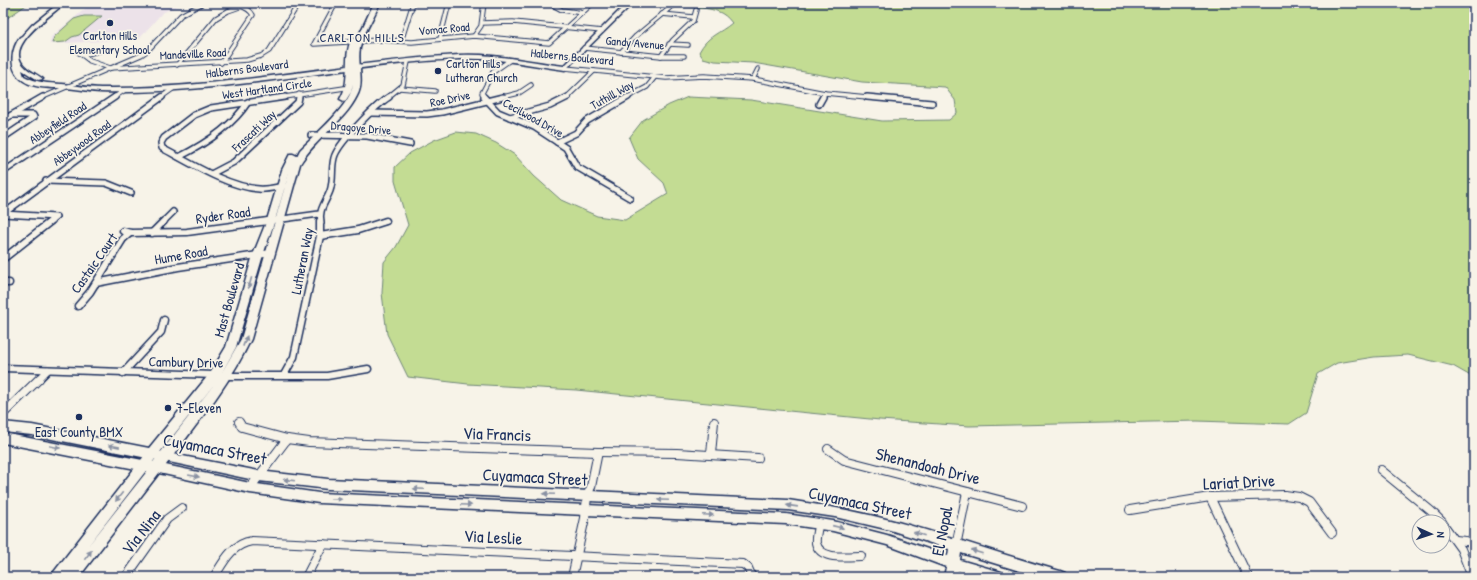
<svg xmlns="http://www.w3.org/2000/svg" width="1477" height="580" viewBox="0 0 1477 580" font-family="'Patrick Hand',sans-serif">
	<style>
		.built { fill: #ece2e9 }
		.green { fill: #c3dc93; stroke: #6f8678 }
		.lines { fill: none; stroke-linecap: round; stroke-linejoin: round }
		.street-far3-casing { stroke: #1b2f5e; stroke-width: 5.5 }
		.street-far2-casing { stroke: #1b2f5e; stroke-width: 8 }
		.street-far1-casing { stroke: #1b2f5e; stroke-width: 9 }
		.street-casing { stroke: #1b2f5e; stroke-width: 10 }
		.secondary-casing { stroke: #1b2f5e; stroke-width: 3 }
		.primary-casing { stroke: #1b2f5e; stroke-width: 3 }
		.street-far3 { stroke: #f7f3e8; stroke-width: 3.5 }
		.street-far2 { stroke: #f7f3e8; stroke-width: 5 }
		.street-far1 { stroke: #f7f3e8; stroke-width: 6 }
		.street { stroke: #f7f3e8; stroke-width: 8 }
		.secondary { fill: #f7f3e8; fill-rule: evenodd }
		.primary { fill: #f7f3e8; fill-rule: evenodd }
		.oneway { fill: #8991a3 }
		.poi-dot { fill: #1b2f5e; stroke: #f7f3e8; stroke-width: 1.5 }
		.labels { text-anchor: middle; stroke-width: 3.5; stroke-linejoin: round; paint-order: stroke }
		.far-street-label { font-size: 12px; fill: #1b2f5e; stroke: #f7f3e8 }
		.far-poi-label { font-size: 12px; fill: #1b2f5e; stroke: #f7f3e8 }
		.far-neighbourhood-label { font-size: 13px; letter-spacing: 1px; fill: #1b2f5e; stroke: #f7f3e8 }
		.street-label { font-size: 14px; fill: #1b2f5e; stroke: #f7f3e8 }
		.poi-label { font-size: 14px; fill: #1b2f5e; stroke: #f7f3e8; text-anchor: start }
		.near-street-label { font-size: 17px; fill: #1b2f5e; stroke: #f7f3e8 }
	</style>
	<rect width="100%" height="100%" fill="#f7f3e8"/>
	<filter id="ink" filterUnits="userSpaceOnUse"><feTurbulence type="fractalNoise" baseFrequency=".025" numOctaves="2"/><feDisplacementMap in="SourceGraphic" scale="8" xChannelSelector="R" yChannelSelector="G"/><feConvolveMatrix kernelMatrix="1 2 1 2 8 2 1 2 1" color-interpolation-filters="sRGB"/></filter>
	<g filter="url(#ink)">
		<path class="built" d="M92,3h92l-22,10 -23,26 -89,5 1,-7z"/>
		<g class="green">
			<path d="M3,3h26l-26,18z"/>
			<path d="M668,3h806v375l-21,-12 -45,-11 -34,2 -37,6 -19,11 -12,39 -17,11 -92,-3 -228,5 -89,-6 -304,-30 -108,-6 -60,-7 -21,-43 -5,-41 2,-31 12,-15 12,-22 -13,-44v-14l15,-14 24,-13 22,-8 20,2 20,9 19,12 19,21 27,24 36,16 28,4 43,-26 -4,-11 -26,-24 -9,-21 14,-18 26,-15 19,-8 63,3 131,21 67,-1 8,-7 -2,-13 -10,-13 -83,-5 -109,-19 -38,-2 -12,-3 -4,-6c9,-17 20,-18 33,-29 -16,-23 -44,-10 -64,-20z"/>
			<path d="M84,16h18l-23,19 -7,2 -7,5 -13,1 2,-6 20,-18z"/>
		</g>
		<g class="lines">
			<defs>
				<g id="street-far3">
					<path d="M219,3c11,1 28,1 34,12l-32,48"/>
					<path d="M336,3l-22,41 66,-4 32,2 62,-6 75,7 44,-40"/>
					<path d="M549,3l13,7 21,3"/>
					<path d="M662,14l31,3"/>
					<path d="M482,23l31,-1 89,9"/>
					<path d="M474,36l7,-10 3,-23"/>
					<path d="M440,39l9,-36"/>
					<path d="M397,41l6,-6 10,-32"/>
					<path d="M669,44l19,1"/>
					<path d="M73,48l17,13 20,7 137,-8 14,-4 8,-5 30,-48"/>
					<path d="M584,48l77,8h23"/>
					<path d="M621,52l15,-16 35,-29"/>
					<path d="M83,55l19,-5"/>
					<path d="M661,56l12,-16 20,-19 3,-11"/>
					<path d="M177,65l39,-47 12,-7 23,-8"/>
					<path d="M565,68l101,10 38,-2 49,3 72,14 53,5"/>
					<path d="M753,79l5,-10"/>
					<path d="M400,88l35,3"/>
					<path d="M41,98l100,-43 7,-5 33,-35 22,-12"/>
					<path d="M113,98l12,-8"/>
					<path d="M160,98l14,-10"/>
					<path d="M278,98l73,-11"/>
					<path d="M299,98v-4"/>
					<path d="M387,98l16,-13 5,-23"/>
					<path d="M485,98l-3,-5 11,-21 17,-12"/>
					<path d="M499,98l20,-5 12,-8"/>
					<path d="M566,98l28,-27"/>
					<path d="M626,98l21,-11 8,-10"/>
					<path d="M822,98l3,-5"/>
				</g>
				<g id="street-far2">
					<path d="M484,97l14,15 36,15 32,21 11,19 53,31"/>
					<path d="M867,97l65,6"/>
					<path d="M819,104l4,-7"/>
					<path d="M370,113l57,1 15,-2 61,-15"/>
					<path d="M510,117l40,-11 18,-9"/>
					<path d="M3,120l40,-23"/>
					<path d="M311,135l56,1 43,8"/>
					<path d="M3,138l31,-21 -1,-2h-21"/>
					<path d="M557,142l19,-9 11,-12 41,-24"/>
					<path d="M179,157c26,-13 53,-30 69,-55"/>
					<path d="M3,172l112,-75"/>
					<path d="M213,173l21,-11 64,-60 1,-5"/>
					<path d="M46,181l60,2 25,10"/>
					<path d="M284,186c-8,1 -17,4 -25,3 -31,-2 -69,-26 -97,-41l-1,-5 3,-5 30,-23 17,-7 74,-11"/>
					<path d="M3,214l159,-117"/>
					<path d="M3,214l53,3 -6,5"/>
					<path d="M163,222l10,-10"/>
					<path d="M261,222l58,-8"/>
					<path d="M321,222c-3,-12 5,-20 9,-31 4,-11 1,-22 4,-33 3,-14 42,-53 55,-61"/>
					<path d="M383,222l3,-1"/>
				</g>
				<g id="street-far1">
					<path d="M123,231l7,2 57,-1 81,-11"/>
					<path d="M152,233l12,-12"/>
					<path d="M320,236l38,-6 28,-9"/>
					<path d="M3,259l48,-38"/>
					<path d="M3,283h6"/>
					<path d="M96,283l82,-16 93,-14"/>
					<path d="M78,306l12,-14 33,-53 7,-6"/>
					<path d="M3,368l212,7"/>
					<path d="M123,373l38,-41 3,-12"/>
					<path d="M284,375l10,-18 26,-121v-15"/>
					<path d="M224,376h103l41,-7"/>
					<path d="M38,380l10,-10"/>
				</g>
				<g id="street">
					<path d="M3,414l36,-35"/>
					<path d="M239,422l3,5 45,12 22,3 289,10 79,1 81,5"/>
					<path d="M828,449l16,11 178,46"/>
					<path d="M711,454l3,-32"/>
					<path d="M1381,470l50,41 11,11"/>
					<path d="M250,488l37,-49"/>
					<path d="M1210,497l38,80"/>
					<path d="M1130,510l80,-13 75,-2 14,2 10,5 23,31"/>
					<path d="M818,524c0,6 -3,13 -2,19 4,18 32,13 45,13"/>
					<path d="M1443,524l18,25 11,28"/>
					<path d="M1456,540l18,2"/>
					<path d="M956,546l11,-54"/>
					<path d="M126,577l41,-58 15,-11"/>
					<path d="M214,577c10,-16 18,-33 38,-36l491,23 5,4 4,9"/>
					<path d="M306,577l17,-33"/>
					<path d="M572,577l13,-59 2,-22 4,-9 7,-35"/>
				</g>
				<g id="secondary">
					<path d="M59,3h6c-12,11 -56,39 -44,59 5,9 15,11 22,17l-5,1 -16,-10 2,6c13,7 24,7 38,8 13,1 26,4 39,4 121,2 238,-26 358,-33 35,-2 70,7 105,11l63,-63h6l-68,67c-35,-5 -70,-13 -105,-11 -79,3 -158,19 -237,27 -40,4 -82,7 -123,6 -13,-1 -26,-4 -39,-4 -13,0 -31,0 -41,-10 -12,-11 -8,-30 0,-41l2,-1 10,-11z"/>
					<path d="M152,450l107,21 69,8 460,21c34,5 69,11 102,20 57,15 113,35 170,51l5,2 1,4h-27l-78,-24 -1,7 38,11 5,2 1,4h-26l-20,-6 -2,6h-12l2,-10 -59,-22 -54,-14 -47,-7 -467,-21 -69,-10 -91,-20 -80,104h-14l1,-2 -2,2h-14l98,-126zM155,459l104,22 69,8 460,21 47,7 55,13 59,19 -1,7 -61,-21 -54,-14 -47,-7 -467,-21 -69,-10 -94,-20 -4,2 -64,81z"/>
				</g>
				<path id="primary" d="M374,3h6c-6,14 -17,31 -20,45 -3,16 5,34 -3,48 -12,25 -42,43 -57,68l-49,175c-23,49 -58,89 -90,133l-5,1 -153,-30v-10l150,29 63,-80 -60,75 -4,2 -120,-24 -29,-3v-10l29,3 117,23 62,-76 15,-25 27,-92 14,-35 15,-50 8,-16h3l4,2 3,-6c15,-15 52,-46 53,-66l-2,8 -5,8 -2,1 -4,-2c12,-19 2,-42 12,-61l5,1 -2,5zM290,169l-49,170 -20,35 15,-27 27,-92 12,-35z"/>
			</defs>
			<use href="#street-far3" class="street-far3-casing"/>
			<use href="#street-far2" class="street-far2-casing"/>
			<use href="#street-far1" class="street-far1-casing"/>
			<use href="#street" class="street-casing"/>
			<use href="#secondary" class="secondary-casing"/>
			<use href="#primary" class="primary-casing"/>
			<use href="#street-far3" class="street-far3"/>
			<use href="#street-far2" class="street-far2"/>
			<use href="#street-far1" class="street-far1"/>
			<use href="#street" class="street"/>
			<use href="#secondary" class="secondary"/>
			<use href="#primary" class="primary"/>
		</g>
		<defs><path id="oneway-solid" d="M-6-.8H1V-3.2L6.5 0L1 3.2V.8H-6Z"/></defs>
		<g class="oneway">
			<use href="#oneway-solid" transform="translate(250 283) rotate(106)"/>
			<use href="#oneway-solid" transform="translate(245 341) rotate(-69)"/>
			<use href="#oneway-solid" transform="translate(114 446) rotate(-169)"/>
			<use href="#oneway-solid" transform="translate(55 447) rotate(12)"/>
			<use href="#oneway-solid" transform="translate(194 476) rotate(10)"/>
			<use href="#oneway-solid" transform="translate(289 480) rotate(-173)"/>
			<use href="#oneway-solid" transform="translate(419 489) rotate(-177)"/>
			<use href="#oneway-solid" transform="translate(549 494) rotate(-177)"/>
			<use href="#oneway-solid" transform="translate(119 497) rotate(128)"/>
			<use href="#oneway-solid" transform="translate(336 499) rotate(3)"/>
			<use href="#oneway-solid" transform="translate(663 500) rotate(-178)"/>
			<use href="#oneway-solid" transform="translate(466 505) rotate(3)"/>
			<use href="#oneway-solid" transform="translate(792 506) rotate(-172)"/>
			<use href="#oneway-solid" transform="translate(708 515) rotate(3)"/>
			<use href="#oneway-solid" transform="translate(838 527) rotate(13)"/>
			<use href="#oneway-solid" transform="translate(919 534) rotate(-163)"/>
			<use href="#oneway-solid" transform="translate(977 552) rotate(-162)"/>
			<use href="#oneway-solid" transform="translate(88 555) rotate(-53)"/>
		</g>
	</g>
	<g class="poi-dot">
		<circle cx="110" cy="23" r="4"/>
		<circle cx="438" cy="71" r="4"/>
		<circle cx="168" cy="408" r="4"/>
		<circle cx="79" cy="417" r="4"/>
	</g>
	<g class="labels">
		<g class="far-street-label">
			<text transform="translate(444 29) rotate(-5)" y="4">Vomac Road</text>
			<text transform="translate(635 43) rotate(5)" y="4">Gandy Avenue</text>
			<text transform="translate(193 54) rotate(-3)" y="4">Mandeville Road</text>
			<text transform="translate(572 57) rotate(6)" y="4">Halberns Boulevard</text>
			<text transform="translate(247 69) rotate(-7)" y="4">Halberns Boulevard</text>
			<text transform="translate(267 89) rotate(-8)" y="4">West Hartland Circle</text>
			<text transform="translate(612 95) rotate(-29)" y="4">Tuthill Way</text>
			<text transform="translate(450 99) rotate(-12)" y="4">Roe Drive</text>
			<text transform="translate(533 118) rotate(29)" y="4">Cecilwood Drive</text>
			<text transform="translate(58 123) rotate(-34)" y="4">Abbeyfield Road</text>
			<text transform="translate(361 128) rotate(5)" y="4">Dragoye Drive</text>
			<text transform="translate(254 131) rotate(-43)" y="4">Frascati Way</text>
			<text transform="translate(82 143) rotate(-36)" y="4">Abbeywood Road</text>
		</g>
		<g class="far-poi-label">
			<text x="110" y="40">Carlton Hills<tspan x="110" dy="14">Elementary School</tspan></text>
			<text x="446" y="68" text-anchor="start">Carlton Hills<tspan x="446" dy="14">Lutheran Church</tspan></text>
		</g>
		<g class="far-neighbourhood-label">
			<text x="362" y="42">CARLTON HILLS</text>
		</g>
		<g class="street-label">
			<text transform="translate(223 215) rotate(-8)" y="5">Ryder Road</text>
			<text transform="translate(181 255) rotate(-10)" y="5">Hume Road</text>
			<text transform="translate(302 261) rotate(-79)" y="5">Lutheran Way</text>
			<text transform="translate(94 263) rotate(-55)" y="5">Castaic Court</text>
			<text transform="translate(229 300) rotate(-74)" y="5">Mast Boulevard</text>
			<text transform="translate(186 362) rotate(1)" y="5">Cambury Drive</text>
		</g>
		<g class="poi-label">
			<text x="176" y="413">7-Eleven</text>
			<text x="79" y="437" text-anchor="middle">East County BMX</text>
		</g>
		<g class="near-street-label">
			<text transform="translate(497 434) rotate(2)" y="6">Via Francis</text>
			<text transform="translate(215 449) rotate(11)" y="6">Cuyamaca Street</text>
			<text transform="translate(928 466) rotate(14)" y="6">Shenandoah Drive</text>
			<text transform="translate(535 477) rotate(3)" y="6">Cuyamaca Street</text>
			<text transform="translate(1239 482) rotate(-3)" y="6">Lariat Drive</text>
			<text transform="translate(860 503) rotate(12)" y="6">Cuyamaca Street</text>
			<text transform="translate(942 531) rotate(-79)" y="6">El Nopal</text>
			<text transform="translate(141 532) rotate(-52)" y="6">Via Nina</text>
			<text transform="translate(493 537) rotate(3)" y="6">Via Leslie</text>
		</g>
	</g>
	<rect width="1477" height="580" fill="none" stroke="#f7f3e8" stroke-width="16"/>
	<rect x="8" y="8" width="1461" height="564" fill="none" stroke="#1b2f5e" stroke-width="1.5" filter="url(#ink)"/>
	<g transform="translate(1431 534) rotate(93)"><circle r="19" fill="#f7f3e8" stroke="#9fa5b1"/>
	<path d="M0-3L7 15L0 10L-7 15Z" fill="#1b2f5e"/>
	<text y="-6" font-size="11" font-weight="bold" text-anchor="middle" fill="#1b2f5e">N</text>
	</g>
</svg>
